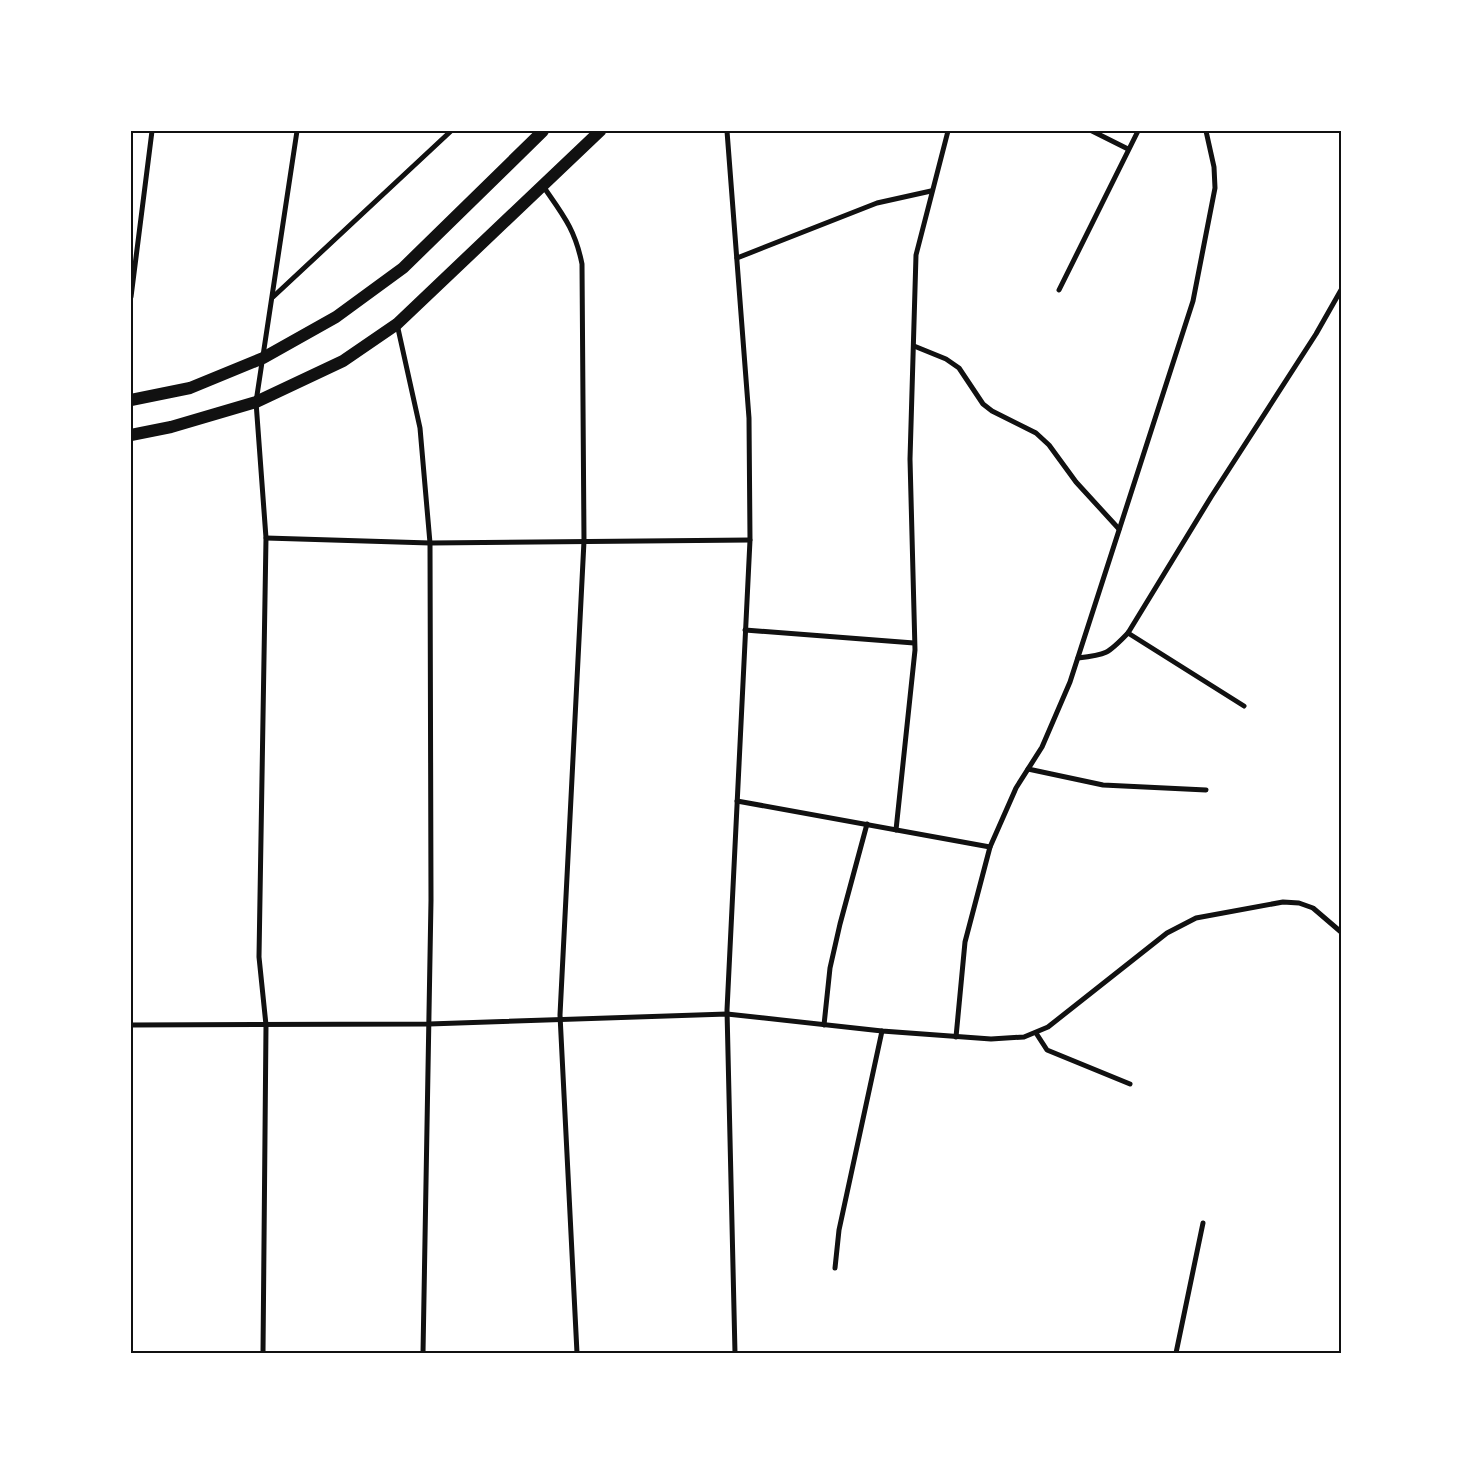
<svg xmlns="http://www.w3.org/2000/svg" width="1472" height="1484" viewBox="0 0 1472 1484" font-family="Karla,sans-serif">
	<style>
		.lines { fill: none; stroke-linecap: round; stroke-linejoin: round }
		.minor { stroke: #111; stroke-width: 5 }
		.primary { stroke: #111; stroke-width: 12 }
		.neatline { fill: none; stroke: #111; stroke-width: 2 }
	</style>
	<rect width="100%" height="100%" fill="#fff"/>
	<g class="lines">
		<g class="minor">
			<path d="M727,131l22,287 1,122 -23,470 8,343"/>
			<path d="M1092,131l36,18"/>
			<path d="M543,186c20,29 32,43 39,78l2,277 -24,474 17,338"/>
			<path d="M737,258l140,-55 54,-12"/>
			<path d="M1059,290l79,-159"/>
			<path d="M131,297l21,-166"/>
			<path d="M273,297l178,-166"/>
			<path d="M397,324l23,104 10,115 1,357 -8,453"/>
			<path d="M914,346l32,13 13,9 24,36 9,7 44,22 13,12 27,37 43,47"/>
			<path d="M266,538l164,5 320,-3"/>
			<path d="M745,630l169,13"/>
			<path d="M1128,633l116,73"/>
			<path d="M1078,658c28,-3 30,-4 50,-25l83,-136 105,-163 25,-44"/>
			<path d="M1028,769l75,16 103,5"/>
			<path d="M737,801l253,46"/>
			<path d="M896,830l19,-180 -5,-191 6,-204 32,-124"/>
			<path d="M131,1025l298,-1 298,-10 155,17 109,8 33,-2 24,-10 119,-94 29,-15 87,-16 16,1 14,5 28,24"/>
			<path d="M824,1025l6,-57 10,-44 27,-100"/>
			<path d="M1036,1033l11,17 83,34"/>
			<path d="M956,1037l9,-95 25,-95 26,-59 26,-41 28,-65 123,-381 22,-113 -1,-21 -8,-36"/>
			<path d="M835,1268l4,-38 43,-199"/>
			<path d="M263,1353l3,-328 -7,-68 7,-419 -10,-136 41,-271"/>
			<path d="M1176,1353l27,-130"/>
		</g>
		<g class="primary">
			<path d="M131,400l59,-12 73,-30 73,-41 67,-49 140,-137"/>
			<path d="M131,435l40,-8 85,-25 87,-41 54,-37 203,-193"/>
		</g>
	</g>
	<rect width="1472" height="1484" fill="none" stroke="#ffffff" stroke-width="265"/>
	<rect x="132" y="132" width="1208" height="1220" class="neatline"/>
</svg>
